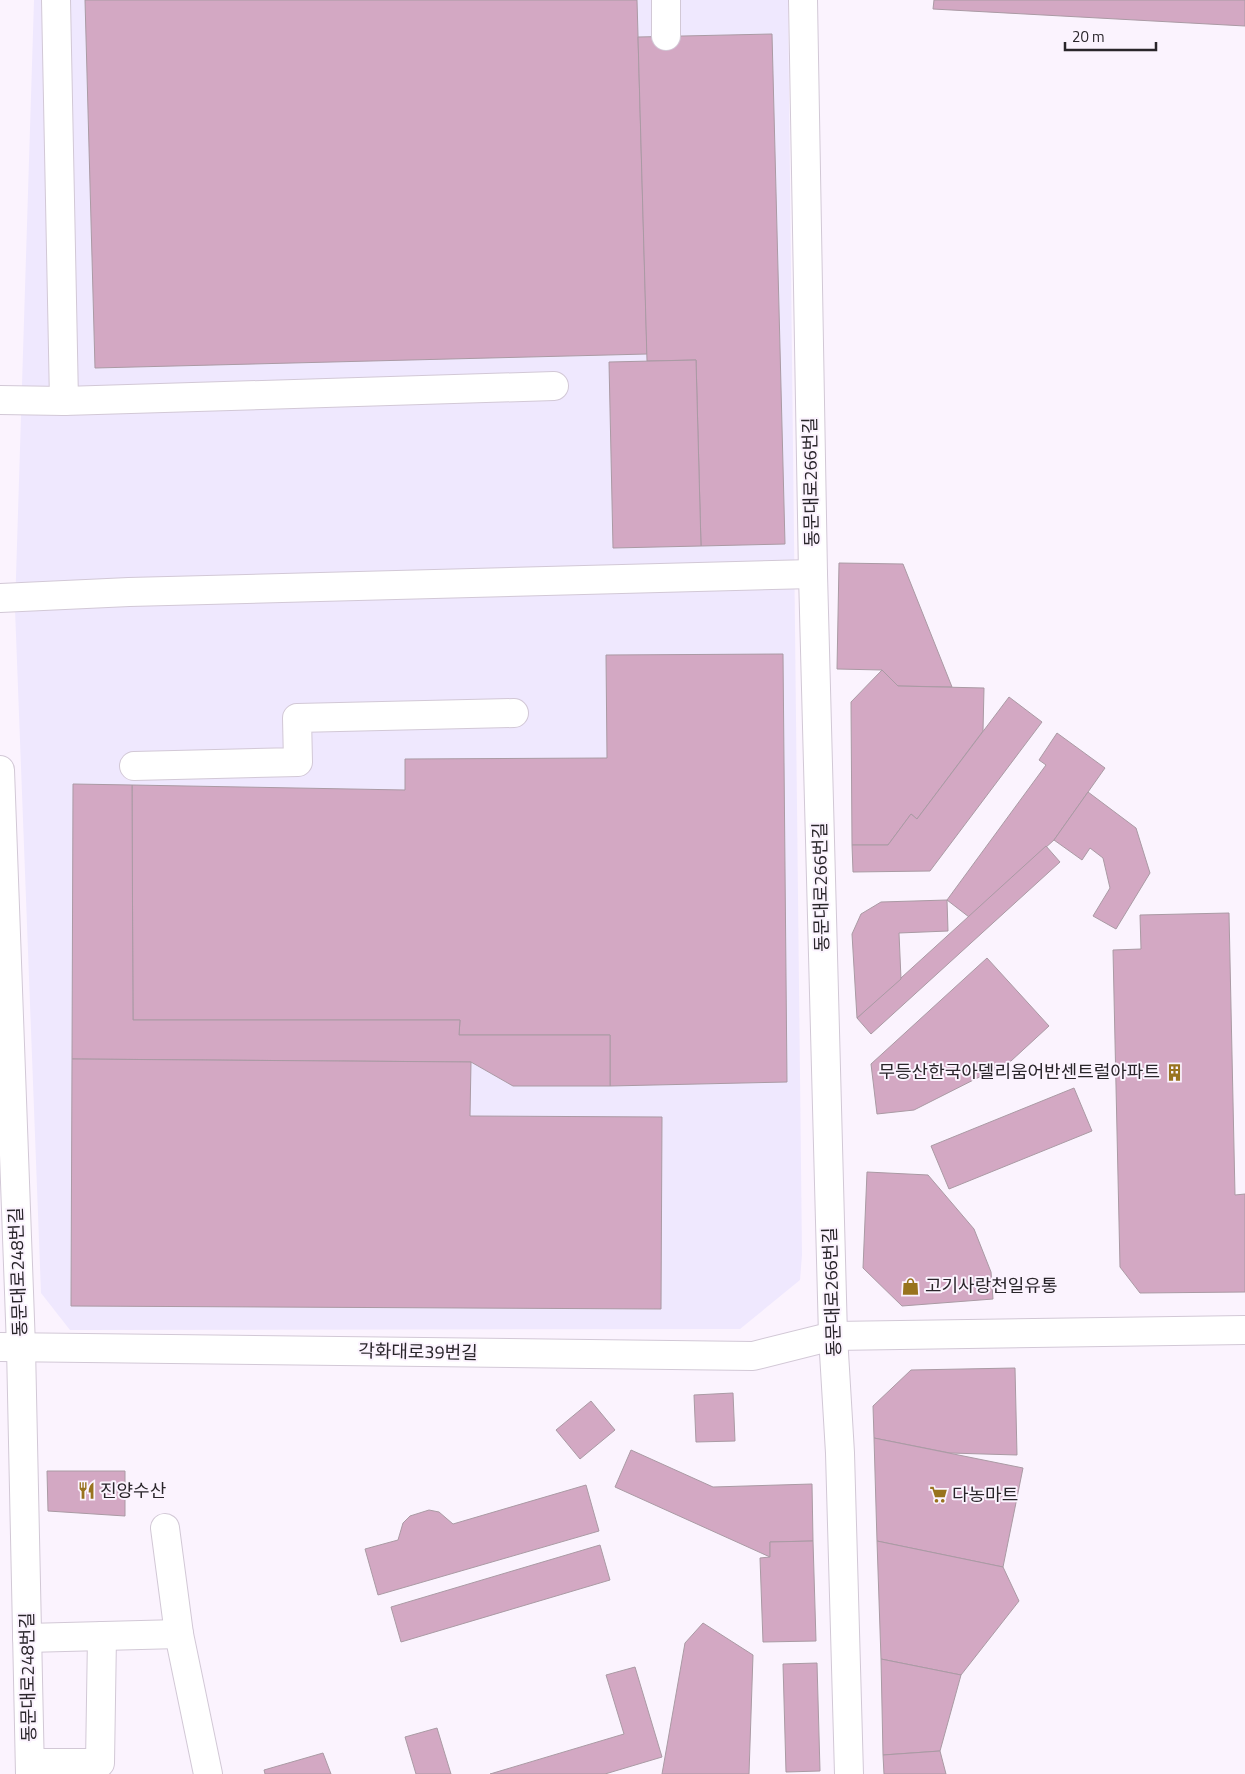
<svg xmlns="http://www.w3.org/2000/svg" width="1245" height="1774" viewBox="0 0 1245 1774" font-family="'Titillium Web','Noto Sans KR',sans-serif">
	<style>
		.commercial { fill: #efe8fe }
		.building { fill: #d3a8c3; stroke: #aa9aa4 }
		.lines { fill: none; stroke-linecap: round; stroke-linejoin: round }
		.minor-casing { stroke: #d2c8d6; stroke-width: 30 }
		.minor { stroke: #fff; stroke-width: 28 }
		.labels { text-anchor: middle; stroke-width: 4; stroke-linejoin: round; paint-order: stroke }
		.street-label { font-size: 18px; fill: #29252a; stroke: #fbf3fe }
		.poi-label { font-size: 18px; fill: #29252a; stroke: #fbf3fe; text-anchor: start }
	</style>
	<rect width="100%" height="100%" fill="#fbf3fe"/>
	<path class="commercial" d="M34,0h754l14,1255 -2,25 -60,49 -670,1 -29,-37 -26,-684z"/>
	<g class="building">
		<path d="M85,0h552l10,354 -552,14z"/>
		<path d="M934,0h311v26l-312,-17z"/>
		<path d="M772,34l13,510 -84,2 -5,-186 -49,1 -9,-324z"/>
		<path d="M696,360l5,186 -88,2 -4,-186z"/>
		<path d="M839,563l64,1 49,123 -54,-1 -16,-16 -45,-1z"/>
		<path d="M783,654l4,428 -177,4v-51h-151l1,-15h-327l-1,-235 273,5v-31l202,-1 -1,-103z"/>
		<path d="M882,670l16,16 86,2 -1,43 -66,88 -6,-5 -23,31h-36l-1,-143z"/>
		<path d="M1009,697l33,25 -112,149 -77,1 -1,-27h36l23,-31 6,5z"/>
		<path d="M1057,733l48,35 -51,72 -85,77 -22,-17 99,-135 -7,-5z"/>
		<path d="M73,784l59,1 1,235h327l-1,15h151v51h-97l-42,-24 -399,-3z"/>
		<path d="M1088,792l48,36 14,45 -34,56 -23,-13 17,-28 -7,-30 -13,-10 -8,12 -28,-20z"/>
		<path d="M1046,846l14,16 -189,172 -14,-16z"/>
		<path d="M947,900l1,31 -49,2 2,46 -44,39 -5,-84 9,-20 20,-12z"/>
		<path d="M1229,913l6,282 10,-1v98l-105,1 -20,-26 -7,-317 28,-1 -1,-34z"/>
		<path d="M987,958l62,68 -38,35 -97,49 -37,4 -6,-50z"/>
		<path d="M72,1059l399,3 -1,54 192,1 -1,192 -590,-3z"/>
		<path d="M1074,1088l18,43 -143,58 -18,-43z"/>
		<path d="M867,1172l61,3 46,54 17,43 2,27 -91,7 -39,-38z"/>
		<path d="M1015,1368l2,87 -67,-2 -76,-15 -1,-32 38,-36z"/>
		<path d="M733,1393l2,48 -39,1 -2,-47z"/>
		<path d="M591,1401l24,29 -35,29 -24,-29z"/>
		<path d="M874,1438l149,30 -20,99 -126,-26z"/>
		<path d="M631,1450l82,37 99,-3 1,57 -43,1v15l-155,-70z"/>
		<path d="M47,1471h78v45l-77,-5z"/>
		<path d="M586,1485l13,46 -221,64 -13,-46 33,-9 5,-17 7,-7 19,-6 10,2 14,12z"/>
		<path d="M813,1541l3,100 -53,1 -3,-84 10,-1v-15z"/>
		<path d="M877,1541l126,26 16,34 -58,74 -80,-16z"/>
		<path d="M600,1545l10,35 -209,62 -10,-35z"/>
		<path d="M703,1623l50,32 -4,119h-87l23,-131z"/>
		<path d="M881,1659l80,16 -21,76 -57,4z"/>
		<path d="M817,1663l3,108 -34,1 -3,-108z"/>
		<path d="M635,1667l27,90 -57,17h-115l134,-40 -18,-59z"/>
		<path d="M437,1728l14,46h-35l-11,-37z"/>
		<path d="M940,1751l6,23h-62l-1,-19z"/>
		<path d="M323,1753l8,21h-66l-1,-4z"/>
	</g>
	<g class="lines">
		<defs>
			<g id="minor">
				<path d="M56,0l8,401"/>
				<path d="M666,0v36"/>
				<path d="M803,0l10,574 20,762 7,117 9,321"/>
				<path d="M0,400l64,1 490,-15"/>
				<path d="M0,598l129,-6 684,-18"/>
				<path d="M134,766l164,-4 -1,-44 217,-5"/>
				<path d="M0,770l21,577 9,427"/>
				<path d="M0,1347l753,9 80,-20 412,-6"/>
				<path d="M165,1528l14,106 29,140"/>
				<path d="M27,1638l152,-4"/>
				<path d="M30,1763h70l2,-127"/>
			</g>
		</defs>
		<use href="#minor" class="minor-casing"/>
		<use href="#minor" class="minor"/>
	</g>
	<defs>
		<symbol id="building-bare" viewBox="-9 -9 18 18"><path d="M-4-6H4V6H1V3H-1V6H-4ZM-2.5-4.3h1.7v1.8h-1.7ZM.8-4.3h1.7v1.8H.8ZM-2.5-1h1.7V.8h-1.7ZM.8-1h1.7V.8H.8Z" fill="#98731e" stroke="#fbf3fe" stroke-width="2.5" paint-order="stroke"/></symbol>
		<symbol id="shop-bare" viewBox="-9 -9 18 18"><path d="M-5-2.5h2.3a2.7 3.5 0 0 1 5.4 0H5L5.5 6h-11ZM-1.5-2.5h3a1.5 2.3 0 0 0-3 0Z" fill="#98731e" stroke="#fbf3fe" stroke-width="2.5" paint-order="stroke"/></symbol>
		<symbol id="restaurant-bare" viewBox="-9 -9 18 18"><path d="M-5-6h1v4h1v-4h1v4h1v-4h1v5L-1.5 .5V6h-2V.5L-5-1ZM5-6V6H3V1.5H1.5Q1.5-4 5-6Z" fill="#98731e" stroke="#fbf3fe" stroke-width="2.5" paint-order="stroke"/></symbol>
		<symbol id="supermarket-bare" viewBox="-9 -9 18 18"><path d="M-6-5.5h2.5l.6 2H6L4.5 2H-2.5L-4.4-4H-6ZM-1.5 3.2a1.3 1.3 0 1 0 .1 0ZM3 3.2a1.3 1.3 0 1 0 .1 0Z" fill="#98731e" stroke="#fbf3fe" stroke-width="2.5" paint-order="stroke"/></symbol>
	</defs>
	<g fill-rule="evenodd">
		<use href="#building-bare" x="1162" y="1060" width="25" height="25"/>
		<use href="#shop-bare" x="898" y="1274" width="25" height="25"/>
		<use href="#restaurant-bare" x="74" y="1478" width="25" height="25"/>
		<use href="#supermarket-bare" x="926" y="1482" width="25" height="25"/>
	</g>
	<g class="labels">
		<g class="street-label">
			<text transform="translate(811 482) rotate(-91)" y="6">동문대로266번길</text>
			<text transform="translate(821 887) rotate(-91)" y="6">동문대로266번길</text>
			<text transform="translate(18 1272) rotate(-92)" y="6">동문대로248번길</text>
			<text transform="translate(832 1292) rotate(-92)" y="6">동문대로266번길</text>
			<text transform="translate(418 1352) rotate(1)" y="6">각화대로39번길</text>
			<text transform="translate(28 1677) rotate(-91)" y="6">동문대로248번길</text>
		</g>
		<g class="poi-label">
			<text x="1160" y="1078" text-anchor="end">무등산한국아델리움어반센트럴아파트</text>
			<text x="925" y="1292">고기사랑천일유통</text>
			<text x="100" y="1497">진양수산</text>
			<text x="952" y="1501">다농마트</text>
		</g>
	</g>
	<path d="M1065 42v8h91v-8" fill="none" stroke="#29252a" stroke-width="2.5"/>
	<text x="1072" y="42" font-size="15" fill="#29252a" stroke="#fbf3fe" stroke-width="4" paint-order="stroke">20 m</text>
</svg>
